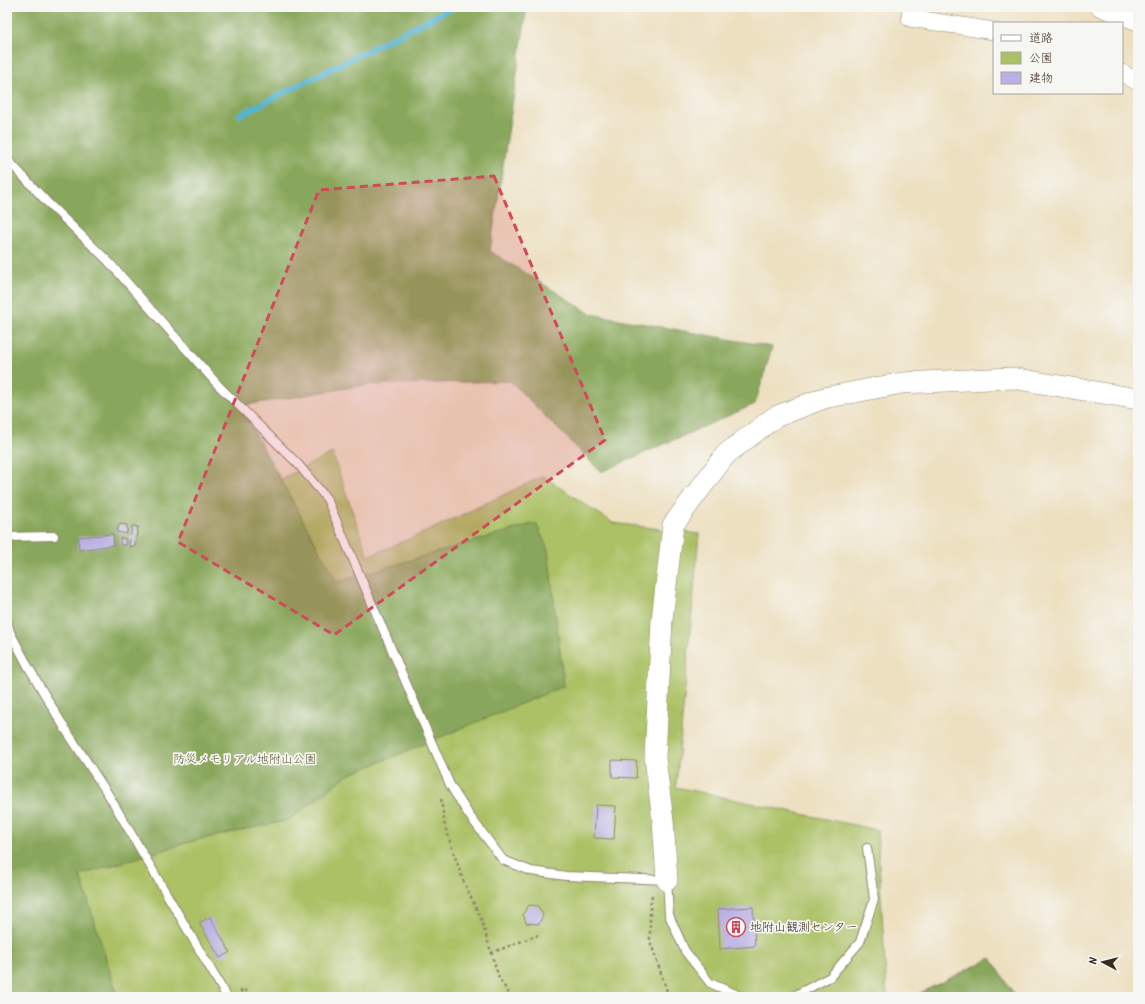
<svg xmlns="http://www.w3.org/2000/svg" width="1145" height="1004" viewBox="0 0 1145 1004" font-family="Kalam,'Klee One',sans-serif">
	<style>
		.green { fill: #acc166; stroke: #747642 }
		.forest { fill: #89a75b; stroke: #62683c }
		.lines { fill: none; stroke-linecap: round; stroke-linejoin: round }
		.stream { stroke: #53b4d1; stroke-width: 6 }
		.building { fill: #b9b0e3 }
		.service-casing { stroke: #948570; stroke-width: 10 }
		.minor-casing { stroke: #948570; stroke-width: 18 }
		.tertiary-casing { stroke: #948570; stroke-width: 22 }
		.path { stroke: #948570; stroke-width: 2.5; stroke-dasharray: 3 3; stroke-linecap: butt }
		.service { stroke: #fff; stroke-width: 8 }
		.minor { stroke: #fff; stroke-width: 17 }
		.tertiary { stroke: #fff; stroke-width: 21 }
		.marked { fill: #d1495b; fill-opacity: 0.2; stroke: #d1495b; stroke-width: 3; stroke-dasharray: 8 5; stroke-linejoin: round }
		.labels { text-anchor: middle; stroke-width: 3.5; stroke-linejoin: round; paint-order: stroke }
		.park-label { font-size: 12px; fill: #5d5734; stroke: #f6f6f2 }
		.poi-label { font-size: 12px; fill: #3b2a1e; stroke: #f6f6f2; text-anchor: start }
	</style>
	<rect width="100%" height="100%" fill="#f6f6f2"/>
	<filter id="ink" filterUnits="userSpaceOnUse"><feTurbulence type="fractalNoise" baseFrequency=".025" numOctaves="2"/><feDisplacementMap in="SourceGraphic" scale="8" xChannelSelector="R" yChannelSelector="G"/><feConvolveMatrix kernelMatrix="1 2 1 2 8 2 1 2 1" color-interpolation-filters="sRGB"/></filter>
	<filter id="wash" filterUnits="userSpaceOnUse"><feTurbulence type="fractalNoise" baseFrequency=".012" numOctaves="4" result="noise"/><feDisplacementMap in="SourceGraphic" scale="16" xChannelSelector="R" yChannelSelector="G"/><feGaussianBlur stdDeviation="0.9" result="paint"/><feColorMatrix in="noise" values="0 0 0 0 0 0 0 0 0 0 0 0 0 0 0 0 0 1.4 0 .05"/><feComposite in="paint" operator="in"/></filter>
	<g filter="url(#wash)">
		<rect width="100%" height="100%" fill="#ede0c1"/>
		<path class="green" d="M332,453l36,103 58,-24 117,-56 70,47 86,11 -23,253 201,43 10,167h-807l-73,-432 220,-58z"/>
		<g class="forest">
			<path d="M7,7h520l-37,244 101,63 181,33 -17,57 -154,68 -91,-91 -145,4 -125,21 97,176 199,-59 12,27 16,136 -218,90 -57,44 -96,21 -113,34 38,122h-111z"/>
			<path d="M991,958l25,39h-104z"/>
		</g>
		<g class="lines">
			<path class="stream" d="M240,115l214,-108"/>
		</g>
		<g id="blocks">
			<g class="building">
				<path d="M119,524l8,1v9l-10,-2z"/>
				<path d="M132,526l6,1 -3,19 -6,1z"/>
				<path d="M113,534l1,11 -35,5 -1,-13z"/>
				<path d="M120,538l6,1v6h-6z"/>
				<path d="M612,760l25,1 -1,17 -24,-1z"/>
				<path d="M596,805l20,1 -2,33 -20,-1z"/>
				<path d="M529,905l9,1 5,9 -4,9 -13,-1 -3,-9z"/>
				<path d="M753,907l2,39 -35,3 -2,-40z"/>
				<path d="M210,917l20,35 -10,6 -21,-35z"/>
			</g>
		</g>
	</g>
	<g filter="url(#ink)">
		<use href="#blocks" fill-opacity="0" stroke="#948570" stroke-width="1"/>
		<g class="lines">
			<defs>
				<g id="service">
					<path d="M7,159l39,42 62,60 110,124 80,79 29,35 123,286 19,30 34,45 28,11 35,5 101,4 2,35 16,36 25,32 32,14"/>
					<path d="M7,537l47,-1"/>
					<path d="M7,621l3,11 19,36 35,59 44,67 119,203"/>
					<path d="M792,997l38,-20 30,-35 14,-43 -7,-51"/>
				</g>
				<g id="minor">
					<path d="M1099,7l39,15"/>
					<path d="M911,8l-1,10 84,13"/>
					<path d="M1122,73l16,9"/>
				</g>
				<path id="tertiary" d="M667,880l-4,-59 -8,-63 7,-138 11,-95 53,-71 49,-37 49,-19 78,-15 110,-5 126,21"/>
			</defs>
			<use href="#service" class="service-casing"/>
			<use href="#minor" class="minor-casing"/>
			<use href="#tertiary" class="tertiary-casing"/>
			<g class="path">
				<path d="M441,799l4,28 18,53 18,39 18,59 12,19"/>
				<path d="M652,895l-2,14v32l19,56"/>
				<path d="M491,953l47,-18"/>
				<path d="M240,992l4,-3 8,8"/>
			</g>
			<use href="#service" class="service"/>
			<use href="#minor" class="minor"/>
			<use href="#tertiary" class="tertiary"/>
		</g>
	</g>
	<path class="marked" d="M494,176l111,264 -271,195 -156,-93 141,-352z"/>
	<defs>
		<symbol id="building-ring" viewBox="-11 -11 22 22"><circle r="9.5" fill="#f6f6f2" stroke="#d1495b" stroke-width="1.5"/><path d="M-4-6H4V6H1V3H-1V6H-4ZM-2.5-4.3h1.7v1.8h-1.7ZM.8-4.3h1.7v1.8H.8ZM-2.5-1h1.7V.8h-1.7ZM.8-1h1.7V.8H.8Z" fill="#d1495b"/></symbol>
	</defs>
	<g fill-rule="evenodd">
		<use href="#building-ring" x="725" y="916" width="22" height="22"/>
	</g>
	<g class="labels">
		<g class="park-label">
			<text x="245" y="763">防災メモリアル地附山公園</text>
		</g>
		<g class="poi-label">
			<text x="750" y="931">地附山観測センター</text>
		</g>
	</g>
	<rect width="1145" height="1004" fill="none" stroke="#f6f6f2" stroke-width="24"/>
	<rect x="993" y="22" width="130" height="72" fill="#f6f6f2" stroke="#aba49d"/>
	<rect x="1001" y="35" width="20" height="6" fill="#ffffff" stroke="#aba49d"/>
	<text x="1029" y="42" font-size="12" fill="#3b2a1e">道路</text>
	<rect x="1001" y="52" width="20" height="12" fill="#acc166" stroke="#aba49d"/>
	<text x="1029" y="62" font-size="12" fill="#3b2a1e">公園</text>
	<rect x="1001" y="72" width="20" height="12" fill="#b9b0e3" stroke="#aba49d"/>
	<text x="1029" y="82" font-size="12" fill="#3b2a1e">建物</text>
	<g transform="translate(1103 962) rotate(277)" stroke="#f6f6f2" stroke-width="3" paint-order="stroke">
	<path d="M0-3L7 15L0 10L-7 15Z" fill="#3b2a1e"/>
	<text y="-6" font-size="11" font-weight="bold" text-anchor="middle" fill="#3b2a1e">N</text>
	</g>
</svg>
